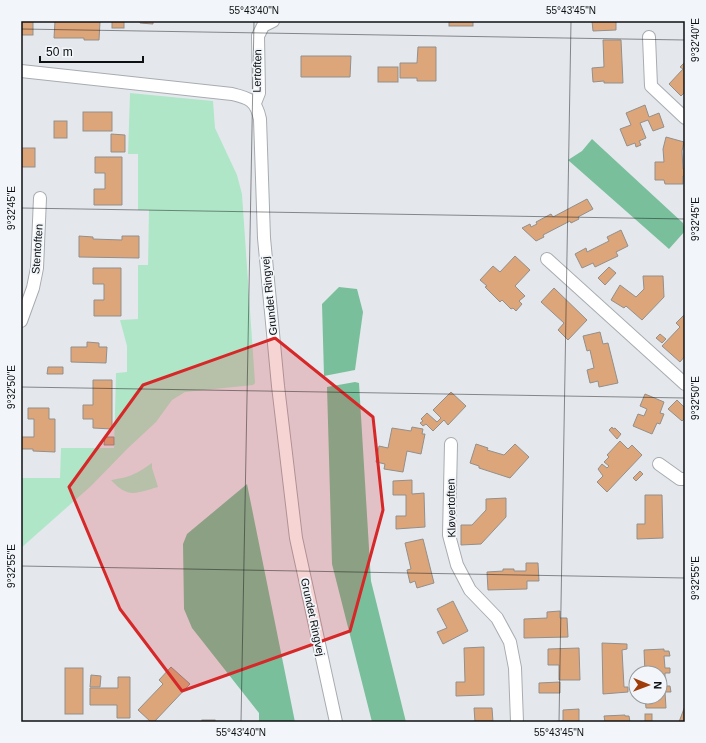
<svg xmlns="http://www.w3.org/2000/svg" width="706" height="743" viewBox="0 0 706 743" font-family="Arial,sans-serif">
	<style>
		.green { fill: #b0e6c8 }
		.forest { fill: #7abf9c }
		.building { fill: #dca57a; stroke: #938f8b }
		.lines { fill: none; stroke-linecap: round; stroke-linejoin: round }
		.street-casing { stroke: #a8acb0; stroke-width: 14 }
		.street { stroke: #fff; stroke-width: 12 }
		.marked { fill: #d62828; fill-opacity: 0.2; stroke: #d62828; stroke-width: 3; stroke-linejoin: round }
		.ticks { fill: none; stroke: #0e0f10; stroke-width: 1; stroke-opacity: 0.45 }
		.labels { text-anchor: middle; stroke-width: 3.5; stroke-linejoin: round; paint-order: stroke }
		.street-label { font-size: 11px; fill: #0e0f10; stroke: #f2f6fa }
		.neatline { fill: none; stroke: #0e0f10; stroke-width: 1.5 }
		.ticks-label { font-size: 10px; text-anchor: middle; fill: #0e0f10 }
	</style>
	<rect width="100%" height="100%" fill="#e4e8ed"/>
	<g class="green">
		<path d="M130,93l83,8 2,27 22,47 5,19 13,189 -2,2 -68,7 -13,8 -16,22 -28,26 -37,38 -70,62v-70h39l1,-30h53l2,-75 11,-1v-26l-7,-26 18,-1v-54h10l1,-55h-11v-56h-10z"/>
		<path d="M152,463v5l6,19c-22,6 -30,12 -47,-7 20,-3 25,-6 41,-17z"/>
	</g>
	<g class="forest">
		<path d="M592,139l91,84 2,8 -16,18 -101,-89 14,-9z"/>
		<path d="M339,287l18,2 6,23 -8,58 -31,6 -2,-72z"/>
		<path d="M355,382l4,1 12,198 35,141h-34l-40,-158 -5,-177z"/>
		<path d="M247,484l48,238h-36v-9l-67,-85 -8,-19 -1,-65 4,-10z"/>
	</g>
	<g class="building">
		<rect x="21" y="21" width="12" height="14"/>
		<path d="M55,21l45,1 -1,18h-15v-2h-30z"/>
		<rect x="112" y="21" width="12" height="7"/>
		<path d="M140,21h13v3l-13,-1z"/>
		<rect x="449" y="21" width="24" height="5"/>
		<path d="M592,21h24v9l-23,1z"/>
		<path d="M603,40h18l2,43h-19v-2l-11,1 -1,-14 12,-1z"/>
		<path d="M418,47h18v34h-19v-3h-17v-15h17z"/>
		<path d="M301,56h50l-1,21h-49z"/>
		<path d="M685,62v30l-4,4 -12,-12 14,-15 -3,-2z"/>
		<rect x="378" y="67" width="20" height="15"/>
		<path d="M645,105l4,12 10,-4 5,14 -11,4 -5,-11 -8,3 6,15 -7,3 2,4 -5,2 -1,-4 -8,3 -7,-17 11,-4 -5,-12z"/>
		<rect x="83" y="112" width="29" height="19"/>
		<rect x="54" y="121" width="13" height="17"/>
		<path d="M111,134l14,1v17h-14z"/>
		<path d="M666,137l18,5 -2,9 1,18h2v7h-2v8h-18l-1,-4h-9v-18h9l-1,-13z"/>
		<rect x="21" y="148" width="14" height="19"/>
		<path d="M95,157h27v48h-28v-16h11v-16h-10z"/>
		<path d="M587,199l6,10 -15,8 1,2 -8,4 -1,-2 -27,14 1,2 -8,4 -14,-13 8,-4 1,3 6,-3 -1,-2 15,-8 2,3z"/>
		<path d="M621,230l7,16 -12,6 2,4 -23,11 -2,-4 -11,5 -7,-14 11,-6 1,4 22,-11 -2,-4z"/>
		<path d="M79,236l14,1v2l29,1v-4h17v22l-60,-1z"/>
		<path d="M515,256l15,14 -15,16 10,10 -6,5 3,3 -6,7 -3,-3 -2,1 -9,-9 -2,2 -15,-15 2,-1 -7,-6 13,-14 7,6z"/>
		<path d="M609,267l7,6 -11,12 -7,-7z"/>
		<path d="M93,268h28v48h-27v-16h10v-16h-11z"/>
		<path d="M643,276h20l1,21 -22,23 -16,-14 -2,2 -13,-8 9,-15 16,12 8,-8z"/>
		<path d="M554,288l33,32 -19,20 -10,-10 6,-7 -23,-21z"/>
		<path d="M685,314v42l-5,6 -18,-16 18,-19 -4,-4z"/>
		<path d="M600,332l3,12 5,-1 10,40 -19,4 -1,-6 -8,2 -3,-13 7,-2 -4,-18 -3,1 -4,-15z"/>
		<path d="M660,334l6,5 -4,4 -6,-5z"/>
		<path d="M87,342l12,1v4h8l-1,16 -35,-1v-15h16z"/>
		<path d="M48,367h15v7h-16z"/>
		<path d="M93,380h19v49l-19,-1v-9h-10v-14h10z"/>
		<path d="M451,392l15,14 -18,19 -4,-5 -11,11 -7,-7 -3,2 -3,-3 3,-2 -2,-2 6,-6 10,9 4,-4 -8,-8z"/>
		<path d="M645,394l19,8 -4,11 4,1 -4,10 -3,-1 -5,11 -19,-8 5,-12 6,2 3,-7 -7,-3z"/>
		<path d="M677,400l8,8v10l-3,3 -14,-12z"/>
		<path d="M28,408h21v11h6v33l-22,-1v-2h-12v-12h13v-18h-6z"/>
		<path d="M412,427l11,2 -1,5h3l-4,20 -14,-3 -4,21 -19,-3 1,-5 -9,-2 3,-16 9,2 4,-20 19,3z"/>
		<path d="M612,427l1,2 2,-1 6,6 -4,5 -8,-9z"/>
		<path d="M105,437h9v8h-10z"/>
		<path d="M620,441l8,8 4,-4 10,10 -35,37 -10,-10 6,-6 -5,-7 4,-5 5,4 2,-2 -5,-4 5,-5 -2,-2z"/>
		<path d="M476,444l12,4 -1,2 17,5 11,-11 14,13 -19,21 -31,-10v-2l-9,-3z"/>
		<path d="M640,471l3,3 -7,7 -3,-3z"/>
		<path d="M412,480v14l12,-1 1,34 -29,2v-13h10v-21h-13v-14z"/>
		<path d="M645,495h17l1,43 -26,1v-15h8z"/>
		<path d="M506,498v19l-25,27 -20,1v-20h11l14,-15v-11z"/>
		<path d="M423,539l11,44 -17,5 -2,-7 -5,2 -3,-13 4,-1 -6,-26z"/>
		<path d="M526,563h12l1,18h-12v8l-39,1 -1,-18 16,-1v-2h11v2h12z"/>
		<path d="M453,601l15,30 -25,13 -6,-12 10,-4 -10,-19z"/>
		<path d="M560,611v7h7l1,19 -44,1v-19l23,-1v-6z"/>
		<path d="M602,643l25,1v5l-5,1 2,37h4v5l-25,2z"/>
		<path d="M484,647v48l-28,1v-14h9l-1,-34z"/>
		<path d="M579,648l1,32h-21v-15h-11v-16z"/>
		<path d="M664,649v2h5l1,5h-6l1,12h5v5h-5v13h5l1,6h-6l1,16h-20l-1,-11h15v-24h-15l-1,-23z"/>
		<path d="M171,667l19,17 -36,38h-3l-13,-12 25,-26 -4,-4z"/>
		<rect x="65" y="668" width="18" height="46"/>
		<path d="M91,675l10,1 -1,11h-10z"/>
		<path d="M118,677h12v41h-13v-13h-27v-17h28z"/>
		<path d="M560,682v11h-21v-10z"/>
		<path d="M685,706v16h-6z"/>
		<path d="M474,708h18l1,14h-18z"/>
		<path d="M579,709v13h-38l22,-1v-11z"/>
		<rect x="645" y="714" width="7" height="8"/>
		<path d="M625,715v1h4l1,6h-25l-1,-6z"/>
		<rect x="202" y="720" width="13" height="2"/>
	</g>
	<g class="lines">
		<defs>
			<g id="street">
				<path d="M649,37l2,49 34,32"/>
				<path d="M21,71l211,23c17,4 24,6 28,25l4,119 14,148 18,152 40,184"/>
				<path d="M255,103l4,-10 -1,-57 5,-10 10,-5"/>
				<path d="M547,259l138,125"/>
				<path d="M21,321l12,-33 4,-20 3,-70"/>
				<path d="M451,444l-2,91 8,30 13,25 27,28 13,24 5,26 2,54"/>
				<path d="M659,464l21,15h5"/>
			</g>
		</defs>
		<use href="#street" class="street-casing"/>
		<use href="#street" class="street"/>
	</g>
	<path class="marked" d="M275,338l98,79 10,93 -33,121 -168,60 -62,-82 -51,-122 74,-102z"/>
	<path class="ticks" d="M21,29l664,11M21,208l664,11M21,387l664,11M21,566l664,12M241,722l13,-701M559,722l12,-701"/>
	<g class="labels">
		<g class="street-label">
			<text transform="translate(257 71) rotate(-89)" y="4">Lertoften</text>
			<text transform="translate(37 249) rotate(-86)" y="4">Stentoften</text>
			<text transform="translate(269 296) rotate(-96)" y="4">Grundet Ringvej</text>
			<text transform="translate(451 508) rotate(-91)" y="4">Kløvertoften</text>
			<text transform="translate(313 617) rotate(78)" y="4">Grundet Ringvej</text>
		</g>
	</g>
	<rect width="706" height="743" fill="none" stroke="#f2f6fa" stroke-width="44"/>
	<g transform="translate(648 685) rotate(91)"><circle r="19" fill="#f2f6fa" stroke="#979a9c"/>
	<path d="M0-3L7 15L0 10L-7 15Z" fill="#a03c09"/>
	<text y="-6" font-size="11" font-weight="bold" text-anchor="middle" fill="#0e0f10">N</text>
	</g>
	<path d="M40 56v6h103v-6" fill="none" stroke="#0e0f10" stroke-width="2"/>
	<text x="46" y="56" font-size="12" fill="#0e0f10" stroke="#f2f6fa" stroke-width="3" paint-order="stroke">50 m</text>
	<rect x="22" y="22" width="662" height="699" class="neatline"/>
	<g class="ticks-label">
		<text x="254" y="14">55°43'40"N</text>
		<text x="571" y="14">55°43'45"N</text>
		<text transform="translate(695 40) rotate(-90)" y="4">9°32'40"E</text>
		<text transform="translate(11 208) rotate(-90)" y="4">9°32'45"E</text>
		<text transform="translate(695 219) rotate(-90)" y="4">9°32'45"E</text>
		<text transform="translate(11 387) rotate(-90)" y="4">9°32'50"E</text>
		<text transform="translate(695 398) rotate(-90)" y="4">9°32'50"E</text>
		<text transform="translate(11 566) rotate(-90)" y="4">9°32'55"E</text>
		<text transform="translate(695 578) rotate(-90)" y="4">9°32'55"E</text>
		<text x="241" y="736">55°43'40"N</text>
		<text x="559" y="736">55°43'45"N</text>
	</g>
</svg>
